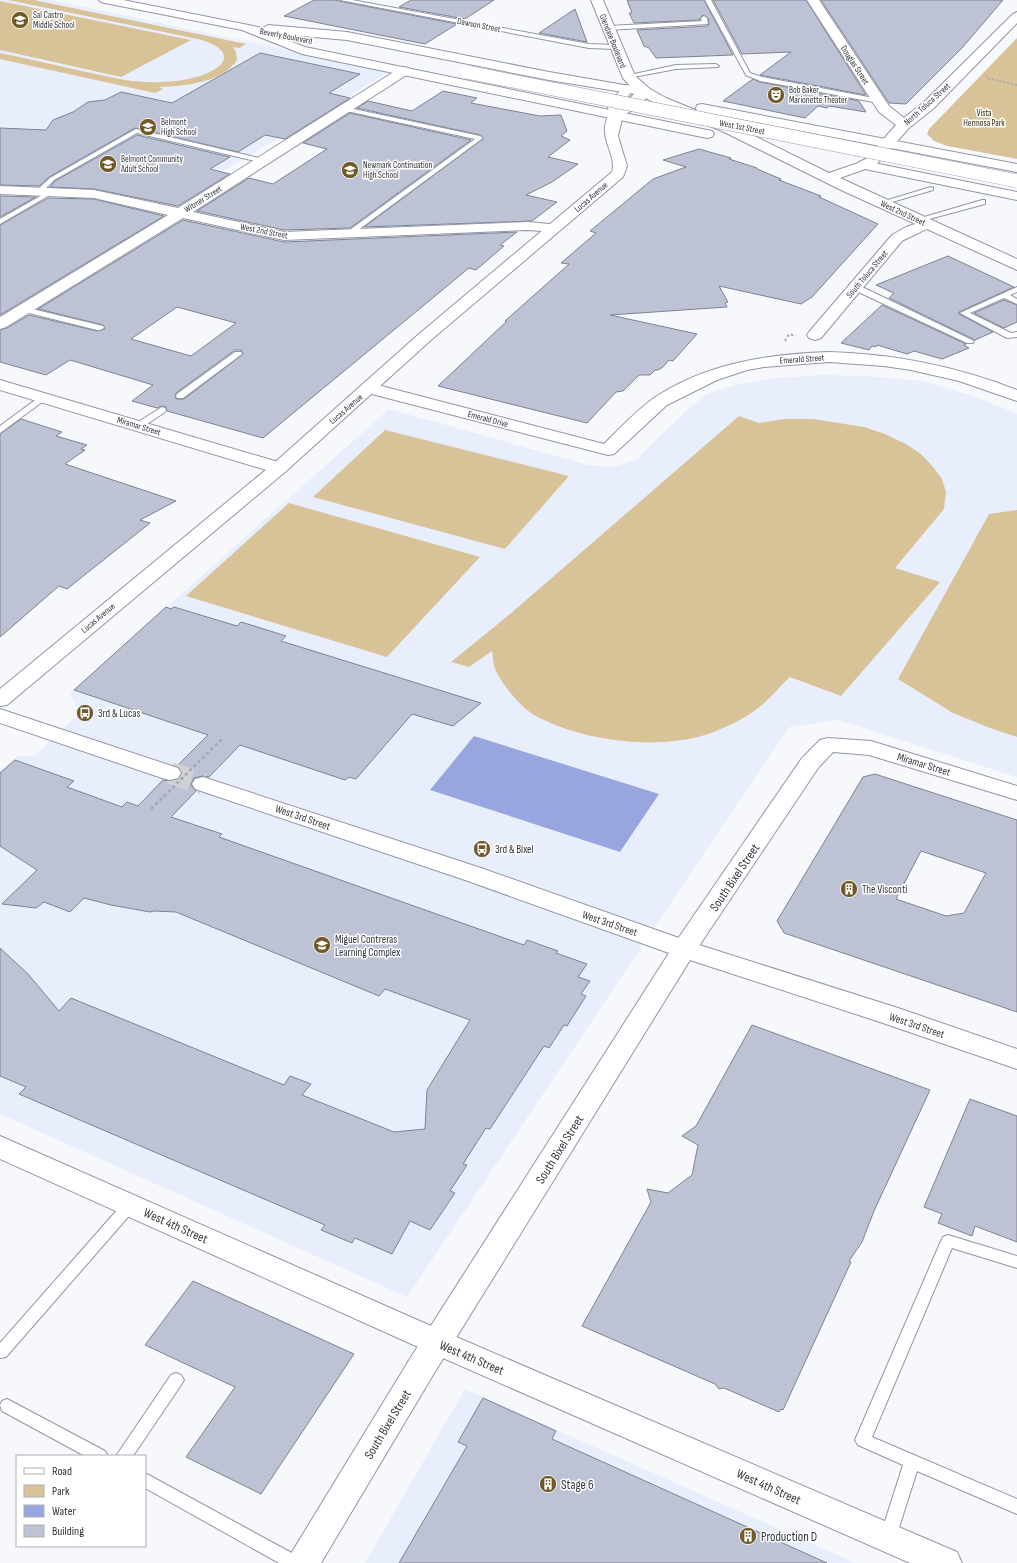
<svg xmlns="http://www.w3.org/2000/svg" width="1017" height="1563" viewBox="0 0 1017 1563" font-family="'Sofia Sans Condensed',sans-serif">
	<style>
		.built { fill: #e9eefd }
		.green { fill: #d8c399 }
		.water { fill: #98a6e0 }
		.building { fill: #bdc2d4; stroke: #7e8394; fill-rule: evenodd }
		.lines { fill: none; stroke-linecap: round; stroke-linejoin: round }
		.secondary-tunnel { stroke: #d0d1d6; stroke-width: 22; stroke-dasharray: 22 11; stroke-linecap: butt }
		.lane-casing { stroke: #9196a7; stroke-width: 2 }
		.street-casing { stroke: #9196a7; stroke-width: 2 }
		.secondary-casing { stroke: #9196a7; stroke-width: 2 }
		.primary-casing { stroke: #9196a7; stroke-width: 2 }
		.path-far1 { stroke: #a5a7ac; stroke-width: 1.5; stroke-dasharray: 2 2; stroke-linecap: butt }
		.path { stroke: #a5a7ac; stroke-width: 2; stroke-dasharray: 2.5 2.5; stroke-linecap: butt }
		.lane { fill: #fff; fill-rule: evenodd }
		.street { fill: #fff; fill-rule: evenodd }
		.secondary { fill: #fff; fill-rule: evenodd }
		.primary { fill: #fff; fill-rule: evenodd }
		.primary-bridge-casing { stroke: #9196a7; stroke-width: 14; stroke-linecap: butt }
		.path-bridge { stroke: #a5a7ac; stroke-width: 2.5; stroke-dasharray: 3 3; stroke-linecap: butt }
		.primary-bridge { stroke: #fff; stroke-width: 13 }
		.labels { text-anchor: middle; stroke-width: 3; stroke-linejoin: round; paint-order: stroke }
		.far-poi-label { font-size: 9px; fill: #35373e; stroke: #fff; text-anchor: start }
		.far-street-label { font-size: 9px; fill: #35373e; stroke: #fff }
		.far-park-label { font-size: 9px; fill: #372a0e; stroke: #fff }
		.poi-label { font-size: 11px; fill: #35373e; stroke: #fff; text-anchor: start }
		.street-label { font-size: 11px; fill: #35373e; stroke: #fff }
		.near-street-label { font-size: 13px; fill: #35373e; stroke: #fff }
		.near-poi-label { font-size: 13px; fill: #35373e; stroke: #fff; text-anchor: start }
	</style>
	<rect width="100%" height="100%" fill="#f7f8fc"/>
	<g class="built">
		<path d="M0,0h52l337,72 -216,129 -30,-7 -66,-7 -77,-4z"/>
		<path d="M821,375l46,1 54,5 53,15 43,18v363l-179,-57 -49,7 -382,570 -407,-183v-343l17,-15h18l44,-43 -9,-20 319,-284 199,56 24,2 24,-7 54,-53 18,-13 27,-9 31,-6z"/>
		<path d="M465,1389l390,174h-490z"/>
	</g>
	<g class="green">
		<path d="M8,0h26l212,44 -7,4 -6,-1 3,5 1,8c-15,23 -53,26 -78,27l4,2 -8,4 -155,-34v-6c29,6 57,12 86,19 21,4 41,10 63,10 17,1 34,-1 51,-6 33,-11 32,-28 -2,-37z"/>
		<path d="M0,1l191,39 -70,37 -121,-27z"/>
		<path d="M1017,38v121l-70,-13 -13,-5 -7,-7 2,-5z"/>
		<path d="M739,416l20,7 25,-4h29l51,8 21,7 21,10 15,10 13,14 8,11 4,13 -2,17 -49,59 45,14 -99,114 -51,-19c-11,10 -21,23 -33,32 -15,11 -32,19 -49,25 -51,17 -127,7 -174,-19 -14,-8 -35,-34 -40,-49 -1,-5 -1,-10 -2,-15l-23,16 -18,-5 59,-48z"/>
		<path d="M385,430l184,46 -64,73 -192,-52z"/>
		<path d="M289,503l191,54 -93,100 -201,-61z"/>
		<path d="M1017,510v227l-27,-9 -37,-15 -55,-34 91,-165z"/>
	</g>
	<path class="water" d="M474,736l185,58 -39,58 -190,-62z"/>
	<g class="building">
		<path d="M314,0h20l123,24 -32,20 -141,-28z"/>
		<path d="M411,0h83l-29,19 -66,-12z"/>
		<path d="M627,0h77l29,55 -77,3 -7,-10 -5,-2 -7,-16 71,-4 1,-2 -1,-6 -5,-3 -3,3v2l-66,3 -5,-10h3z"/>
		<path d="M713,0h93l60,95 -106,-20 31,-23 -49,2z"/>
		<path d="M821,0h182l-41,48 -56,56 -17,-1z"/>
		<path d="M575,9l12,33 -48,-9z"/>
		<path d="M260,53l100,21 -31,19 21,5 -65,41 -20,-4 -27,17 -103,-24 -86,49 -10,9 -39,-1v-57l46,2 7,-10 20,-8 15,-10 17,-2 16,-8 51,11z"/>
		<path d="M753,79l7,3 99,19 7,11 -37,-6 -2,2 -9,-2 -13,12 -82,-17z"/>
		<path d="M443,91l34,7 -6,5 69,13 21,-1 6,16 -6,5 9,4 -22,17 30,7 -26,18 -26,13 31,7 -25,19 -168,6 120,-89 -4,-3 -123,-27 11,-7 44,10z"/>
		<path d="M350,113l121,27 -121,88 -66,2 -87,-19 52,-33 24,6 54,-35 -24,-6z"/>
		<path d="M137,135l93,22 -20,12 20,5 -52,32 -84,-17 -44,-2 5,-6z"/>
		<path d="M699,149l32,9 -2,1 28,9v1l24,10 -2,1 42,16 -2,1 59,27 -66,73 -11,7 -82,-18 9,16 -3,1 2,4 -117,8 87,19 -24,27 -4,-1 -6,7 -5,3h-3l-5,5h-11l-16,16 -7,1 -29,31 -149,-37 69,-65h-2l64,-57 -8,-1 35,-30 -6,-2 63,-52 33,-12 -23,-7z"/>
		<path d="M0,196l36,1 -36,20z"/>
		<path d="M48,198l46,1 70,17 -164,99v-90z"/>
		<path d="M183,220l101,22 233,-10 -17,13 4,1 -28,24 -7,-2 -206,170 -96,-27 -1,-4 -4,-1 -5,2 -25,-7 21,-16 -83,-25 -24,15 -46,-13v-32l7,-2 22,-13 68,16 8,-2 -2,-4 -65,-16zM177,307l59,16 -45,33 -60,-17zM235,350h6l2,4 -59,45h-8l-1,-4 1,-2z"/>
		<path d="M948,256l66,31 -55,25v2l34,18 -18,8 -86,-42 5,-5 -18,-8z"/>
		<path d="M1004,300l13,5v17l-13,6 -30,-15z"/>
		<path d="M882,305l84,39 -2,1 5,3 -27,11 -28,-8 -7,3 -30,-9 -1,2 -4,-1 -3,4 -28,-7z"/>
		<path d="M21,419l41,13 -6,4 31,9 -6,4 4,1 -20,14 111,37 -36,19 10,3 -83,66 -8,-3 -59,51v-203z"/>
		<path d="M166,607l5,2 3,-2 63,19 4,-4 10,3 35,11 -5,5 200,62 -28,23 -41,-12 -56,65 -7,-2 -4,3 -105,-35 -31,32 -6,-1 -9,2 -3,7 5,6 -25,26 51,17 -3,3 305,108 3,-5 31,11 -2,2 31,11 -9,13 12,4 -9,13 5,2 -19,30 -3,-1 -15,23 -5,-2 -54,83 -4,-1 -23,36 4,1 -17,26 5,2 -25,37 -20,-9 -18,33 -37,-16 -3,5 -31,-13 4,-5 -306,-131 7,-7 -26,-11v-128l28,26 31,37 12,-13 213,87 6,-9 21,8 -9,11 92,37 31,-3 2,-39 43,-70 -85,-31 -6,7 -203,-84 -22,-1 -4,1 -39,-7 -27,-7 -14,14 -26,-10 -8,6 -34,-4 35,-34 -37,-24v-73l15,-13 59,21 -7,6 55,20 5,-5 11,4 25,-26 7,1 9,-2 3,-7 -5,-6 31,-31 -134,-45z"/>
		<path d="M875,774l142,46v192l-233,-79 -7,-12 86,-144zM921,851l65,22 -22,40 -18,3 -50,-17z"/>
		<path d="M752,1025l178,65 -56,121 -12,31 -13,19 2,1 -68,148 -2,-1 -2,3 -55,-24 -5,1 -4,-5 -133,-58 69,-124 -4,-13 21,4 24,-18 6,-30 -16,-9 14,-10z"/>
		<path d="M970,1099l47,17v126l-42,-16 -3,10 -34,-13 4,-9 -18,-7z"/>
		<path d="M193,1281l161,73 -93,140 -75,-37 49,-70 -90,-42z"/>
		<path d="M483,1398l73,33 -4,8 275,124h-428l68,-117 -9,-4z"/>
	</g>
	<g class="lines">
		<path class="secondary-tunnel" d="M170,773l33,11"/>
		<defs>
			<g id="lane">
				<path d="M340,0h12l237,44 26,1 3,2 -3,2 -26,-1z"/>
				<path d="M705,0h6l39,73 12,4 117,22 3,2 -3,2 -119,-22 -14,-6z"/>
				<path d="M704,16l3,2 1,6 -100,6 -3,-2 3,-2 94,-5 -1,-3z"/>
				<path d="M716,64l3,2 -1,1 -42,2 -48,9 -3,-2 51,-11z"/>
				<path d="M344,107l136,29 3,2 -133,98 -4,-2 1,-2 128,-93 -133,-29 -1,-1z"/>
				<path d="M136,129l127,30 3,2 -3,2 -126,-30 -83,47 -12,12h-4l-2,-1 14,-13z"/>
				<path d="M931,187l2,1v2l-51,15 -4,-2z"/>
				<path d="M51,190l4,2 -2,1 -53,31v-5z"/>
				<path d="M982,200h3v4l-67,18 -4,-2z"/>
				<path d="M852,285h6l116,56 -1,2h-6l-115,-54z"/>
				<path d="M1017,287v5l-7,3 7,4v5l-13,-6 -34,15 41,20 6,-1v5l-10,1 -47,-25z"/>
				<path d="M21,307h3l79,19 1,2 -4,2h-3l-76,-19z"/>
				<path d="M235,352h6l1,2 -59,44h-6l-1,-2 1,-2z"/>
				<path d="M42,395l3,1 1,2 -1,2 -45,33v-7z"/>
				<path d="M162,407l3,1 1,2 -1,2 -24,16h-6l-1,-2 1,-2z"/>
				<path d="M130,1199l5,2 2,4 -2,4 -129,148 -6,1v-15l125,-142z"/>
				<path d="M948,1235l69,21v12l-65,-20 -80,189 145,62v15l-100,-43 -21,66 -2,5 -6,3 -6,-3 -2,-5 23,-72 -45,-20 -3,-5 86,-199 2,-4z"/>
				<path d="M176,1373l5,2 3,5 -3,5 -48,71h-17l55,-81z"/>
				<path d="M7,1399l98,52 3,5h-23l-83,-45 -2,-6 2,-4z"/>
				<path d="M145,1473l156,85 2,5h-24l-134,-75z"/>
			</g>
			<g id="street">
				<path d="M807,0h12l70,106 15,12 20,-16 89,-88 4,-2v11l-83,85 -25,20 -33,37 -12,4 -5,-1 -2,-3 2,-3 7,-3 30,-34 -17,-13z"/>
				<path d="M404,67l4,1 2,3 -2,3 -215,138 91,20 244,-10 31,3 2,3 -2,3 -5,1 -26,-2 -244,10 -101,-22 -177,109 -6,2v-12l168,-102 -74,-17 -94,-4v-8l94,4 84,18 222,-140z"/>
				<path d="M627,85l4,1 2,3 -10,15c8,-7 16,-17 27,-15l1,3c-6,10 -28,28 -40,25l-3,-9 15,-22z"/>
				<path d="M927,220l5,1 2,3c-3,4 -25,13 -32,17l-81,97 -6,2 -6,-2 -2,-3 2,-3 83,-97 14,-8z"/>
				<path d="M829,352c65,2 127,14 188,38v11l-58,-20 -48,-11 -27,-4 -55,-4 -65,5 -17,3 -30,10 -50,25 -53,49 -6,1 -244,-63 -2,-4 2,-4 6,-1 234,61c15,-15 33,-34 50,-46 52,-35 114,-44 175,-46z"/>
				<path d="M0,380l285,84 3,4 -3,4 -6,1 -6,-1 -273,-82z"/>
				<path d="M828,738l43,3 146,45v14l-148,-45 -36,-3 -15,16 -125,187 -9,3 -9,-3 -3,-6 3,-6 127,-185 18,-18z"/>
				<path d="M0,1136l447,197 510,219 5,11h-52l-483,-212 -427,-192z"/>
			</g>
			<g id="secondary">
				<path d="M616,110l5,1 2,3 -5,22 9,30 -4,11 -192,163 -146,132 -278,233 -7,1v-17l273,-225 146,-130 193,-162c6,-19 -18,-36 -1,-61z"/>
				<path d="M0,709l178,59 3,5 -3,5 -8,2 -8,-2 -162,-55z"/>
				<path d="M203,777l278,91 212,75 205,65 119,41v20l-137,-47 -190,-62 -257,415 -112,188h-34l5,-11 119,-195 258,-404 -204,-73 -270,-91 -3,-5 3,-5z"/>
			</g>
			<g id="primary">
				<path d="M99,0h24l140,28 5,-3 79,7 202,40 81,14 -7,-8 -32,-78h12l32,76 15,13 16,9 66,27 97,48 35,-12 153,31v8l-152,-31 -25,9 177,81v11l-176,-80 -119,-59 -66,-27 -15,-9 -92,-15 -202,-40 -78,-7 36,14 402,83 5,1 2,3 -2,3 -5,1 -405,-84 -60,-24 -137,-27 -4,-1z"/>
				<path d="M702,104l315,60v8l-320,-61 -1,-3 1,-3z"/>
			</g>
		</defs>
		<use href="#lane" class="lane-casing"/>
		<use href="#street" class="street-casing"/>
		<use href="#secondary" class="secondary-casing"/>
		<use href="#primary" class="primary-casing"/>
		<path class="path-far1" d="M986,75l1,3 30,7"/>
		<path class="path" d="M785,341l4,-7 7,2"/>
		<use href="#lane" class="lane"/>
		<use href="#street" class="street"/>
		<use href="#secondary" class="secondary"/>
		<use href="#primary" class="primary"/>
		<defs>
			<path id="primary-bridge" d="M467,72l550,109"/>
		</defs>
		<use href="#primary-bridge" class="primary-bridge-casing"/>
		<path class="path-bridge" d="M151,809l72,-71"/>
		<use href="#primary-bridge" class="primary-bridge"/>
	</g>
	<defs>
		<symbol id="school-disc" viewBox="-11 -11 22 22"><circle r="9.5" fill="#6f5929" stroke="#fff"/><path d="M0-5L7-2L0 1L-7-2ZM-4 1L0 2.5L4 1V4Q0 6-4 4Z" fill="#fff"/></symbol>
		<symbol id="theatre-disc" viewBox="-11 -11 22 22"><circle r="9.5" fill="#6f5929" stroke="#fff"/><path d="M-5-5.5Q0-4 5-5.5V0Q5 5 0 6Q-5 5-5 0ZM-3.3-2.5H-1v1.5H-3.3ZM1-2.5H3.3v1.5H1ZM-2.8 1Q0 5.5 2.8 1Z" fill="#fff"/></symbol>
		<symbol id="bus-disc" viewBox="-11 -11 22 22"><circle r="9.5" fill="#6f5929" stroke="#fff"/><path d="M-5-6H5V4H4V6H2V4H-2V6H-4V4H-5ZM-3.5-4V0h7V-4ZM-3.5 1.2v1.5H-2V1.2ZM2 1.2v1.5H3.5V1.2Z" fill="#fff"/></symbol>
		<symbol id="building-disc" viewBox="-11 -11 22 22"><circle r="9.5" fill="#6f5929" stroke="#fff"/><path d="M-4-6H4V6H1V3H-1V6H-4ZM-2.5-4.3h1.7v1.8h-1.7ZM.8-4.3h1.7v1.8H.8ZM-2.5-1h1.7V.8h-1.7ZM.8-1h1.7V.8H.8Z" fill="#fff"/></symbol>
	</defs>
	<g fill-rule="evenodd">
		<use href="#school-disc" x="10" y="10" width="20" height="20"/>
		<use href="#theatre-disc" x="766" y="85" width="20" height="20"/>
		<use href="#school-disc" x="138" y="117" width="20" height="20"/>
		<use href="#school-disc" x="98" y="154" width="20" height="20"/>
		<use href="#school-disc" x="340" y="160" width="20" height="20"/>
		<use href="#bus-disc" x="75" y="703" width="20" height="20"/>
		<use href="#bus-disc" x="472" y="839" width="20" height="20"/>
		<use href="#building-disc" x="839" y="879" width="20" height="20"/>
		<use href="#school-disc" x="312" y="935" width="20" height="20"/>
		<use href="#building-disc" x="538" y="1474" width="20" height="20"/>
		<use href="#building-disc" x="738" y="1526" width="20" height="20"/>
	</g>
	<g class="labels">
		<g class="far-poi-label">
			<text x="33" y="18">Sal Castro<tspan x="33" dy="10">Middle School</tspan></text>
			<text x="789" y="93">Bob Baker<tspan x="789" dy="10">Marionette Theater</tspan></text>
			<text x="161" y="125">Belmont<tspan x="161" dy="10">High School</tspan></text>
			<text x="121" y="162">Belmont Community<tspan x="121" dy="10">Adult School</tspan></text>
			<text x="363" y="168">Newmark Continuation<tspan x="363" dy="10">High School</tspan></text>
		</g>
		<g class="far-street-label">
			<text transform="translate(479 25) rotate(11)" y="3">Dawson Street</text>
			<text transform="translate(286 36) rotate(11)" y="3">Beverly Boulevard</text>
			<text transform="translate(613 41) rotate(68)" y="3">Glendale Boulevard</text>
			<text transform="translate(855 65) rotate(57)" y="3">Douglas Street</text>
			<text transform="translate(927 104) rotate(-42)" y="3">North Toluca Street</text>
			<text transform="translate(742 127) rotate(11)" y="3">West 1st Street</text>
			<text transform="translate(591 197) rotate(-41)" y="3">Lucas Avenue</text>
			<text transform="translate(203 199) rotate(-32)" y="3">Witmer Street</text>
			<text transform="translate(903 213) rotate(25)" y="3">West 2nd Street</text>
			<text transform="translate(264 231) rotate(11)" y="3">West 2nd Street</text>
			<text transform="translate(867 274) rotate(-50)" y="3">South Toluca Street</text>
			<text transform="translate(802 359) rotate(-4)" y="3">Emerald Street</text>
			<text transform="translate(346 409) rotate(-41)" y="3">Lucas Avenue</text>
			<text transform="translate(488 419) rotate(15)" y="3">Emerald Drive</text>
			<text transform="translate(139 426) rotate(17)" y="3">Miramar Street</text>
			<text transform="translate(98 618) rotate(-40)" y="3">Lucas Avenue</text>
		</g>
		<g class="far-park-label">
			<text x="984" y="116">Vista<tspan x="984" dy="10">Hermosa Park</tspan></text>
		</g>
		<g class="poi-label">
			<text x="98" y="717">3rd &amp; Lucas</text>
			<text x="495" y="853">3rd &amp; Bixel</text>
			<text x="862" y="893">The Visconti</text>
			<text x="335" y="943">Miguel Contreras<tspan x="335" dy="13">Learning Complex</tspan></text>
		</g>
		<g class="street-label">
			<text transform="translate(924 764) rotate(17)" y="4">Miramar Street</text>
			<text transform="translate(303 817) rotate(19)" y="4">West 3rd Street</text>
			<text transform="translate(610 923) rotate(19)" y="4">West 3rd Street</text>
			<text transform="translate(917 1025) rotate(19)" y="4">West 3rd Street</text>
		</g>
		<g class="near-street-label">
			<text transform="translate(734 877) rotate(-56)" y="5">South Bixel Street</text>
			<text transform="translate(559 1149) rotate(-58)" y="5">South Bixel Street</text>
			<text transform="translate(176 1225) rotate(24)" y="5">West 4th Street</text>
			<text transform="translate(472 1357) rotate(23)" y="5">West 4th Street</text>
			<text transform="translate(387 1424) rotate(-59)" y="5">South Bixel Street</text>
			<text transform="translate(769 1486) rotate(24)" y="5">West 4th Street</text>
		</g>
		<g class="near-poi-label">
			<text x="561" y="1489">Stage 6</text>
			<text x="761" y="1541">Production D</text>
		</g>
	</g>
	<rect x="16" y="1455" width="130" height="92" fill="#ffffff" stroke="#aeafb2"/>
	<rect x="24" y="1468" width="20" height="6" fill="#ffffff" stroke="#aeafb2"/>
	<text x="52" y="1475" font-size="12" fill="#35373e">Road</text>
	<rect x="24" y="1485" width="20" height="12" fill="#d8c399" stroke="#aeafb2"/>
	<text x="52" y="1495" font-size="12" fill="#35373e">Park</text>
	<rect x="24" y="1505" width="20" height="12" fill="#98a6e0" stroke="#aeafb2"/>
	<text x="52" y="1515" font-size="12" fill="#35373e">Water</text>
	<rect x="24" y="1525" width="20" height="12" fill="#bdc2d4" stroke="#aeafb2"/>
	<text x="52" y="1535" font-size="12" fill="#35373e">Building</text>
</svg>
